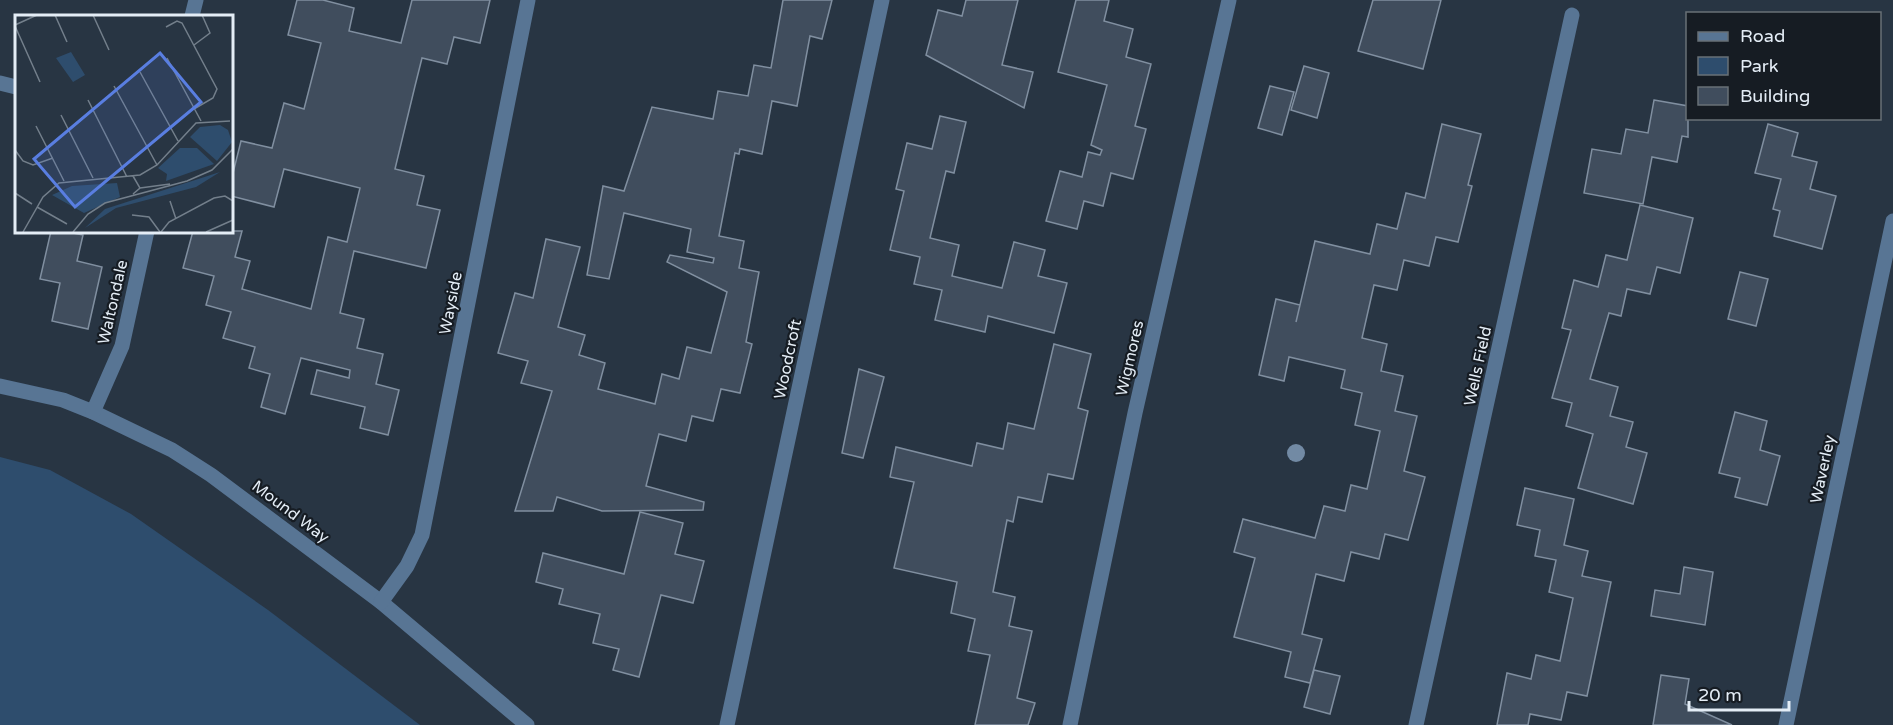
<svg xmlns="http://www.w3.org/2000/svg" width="1893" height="725" viewBox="0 0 1893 725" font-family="'Varela Round',sans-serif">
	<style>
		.green { fill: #2e4d6d }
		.building { fill: #404d5d; stroke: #808fa0; stroke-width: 1.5 }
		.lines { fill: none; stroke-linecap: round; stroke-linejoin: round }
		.street { stroke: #587594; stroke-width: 15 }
		.tree { fill: #728aa4 }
		.labels { text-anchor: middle; stroke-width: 4.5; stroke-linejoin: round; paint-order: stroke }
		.street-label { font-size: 16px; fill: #e4edf6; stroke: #161c23 }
		.inset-road { fill: none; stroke: #737f8b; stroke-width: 1.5 }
		.view { fill: #597ee1; fill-opacity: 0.15; stroke: #597ee1; stroke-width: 3 }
		.inset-edge { fill: none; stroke: #e4edf6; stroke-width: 3 }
	</style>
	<rect width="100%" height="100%" fill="#283543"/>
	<path class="green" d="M0,457l50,13 81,44 137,96 152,115h-420z"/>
	<g class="building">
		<path d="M297,0h26l31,8 -5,23 52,12 11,-43h78l-10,43 -26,-6 -7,27 -25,-6 -7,28 -20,83 29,7 -7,29 23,5 -14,58 -72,-17 -14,62 24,6 -7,29 26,6 -7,30 23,6 -11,45 -28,-7 5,-21 -54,-13 6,-24 32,8 1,-8 -49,-12 -16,56 -24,-7 9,-33 -21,-6 6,-21 -32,-9 8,-26 -25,-7 8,-29 -31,-8 10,-37h49l-7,26 15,4 -8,28 69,20 17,-72 19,5 13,-54 -76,-19 -10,38 -43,-11v-15l10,-40 31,7 12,-45 20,6 17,-66 -33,-8z"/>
		<path d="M783,0h49l-10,39 -12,-3 -13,70 -25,-5 -10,53 -22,-5 -1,5 -4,-1 -16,83 25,5 -5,27 20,4 -13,70 6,2 -12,49 -19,-4 -8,32 -21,-5 -6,25 -27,-7 -13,52 58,16 -1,8 -101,1 -45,-14 -4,14h-38l37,-120 -31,-8 7,-22 -30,-8 17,-60 18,5 13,-59 34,8 -22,80 27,8 -6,20 26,8 -7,26 57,15 7,-30 17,5 8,-32 24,6 16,-61 -60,-30 3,-7 43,8 1,-5 -27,-6 4,-23 -67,-16 -15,66 -22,-4 16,-89 21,5 28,-84 61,12 5,-28 30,5 6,-31 17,3z"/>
		<path d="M966,0h52l-16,65 31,7 -9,36 -98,-53 12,-45 24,6z"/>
		<path d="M1076,0h33l-5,21 29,8 -7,28 25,7 -16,62 11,3 -13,50 -22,-6 -8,33 -19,-5 -7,28 -31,-8 14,-50 22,6 6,-25 12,3 2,-5 -11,-5 16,-60 -49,-13z"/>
		<path d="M1373,0h68l-18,69 -65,-18z"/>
		<path d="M1304,66l25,7 -12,45 -26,-8z"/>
		<path d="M1270,86l24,6 -12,43 -24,-7z"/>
		<path d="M1654,100l34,6v31l-6,-1 -5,26 -25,-5 -9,47 -59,-11 8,-44 29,5 5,-25 22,4z"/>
		<path d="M940,116l26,6 -12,51 -8,-2 -16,67 29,7 -7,31 50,12 12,-46 31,8 -7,26 29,7 -13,50 -66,-17 -3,16 -50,-12 7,-30 -28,-6 6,-27 -30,-7 14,-59 -8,-2 11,-46 25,6z"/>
		<path d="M1442,124l39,10 -13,51 4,1 -14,56 -22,-5 -7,29 -25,-6 -7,30 -23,-5 -12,53 25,6 -6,27 22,5 -8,35 22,5 -13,55 21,6 -17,63 -23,-6 -6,25 -28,-7 -7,29 -28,-7 -14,60 20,5 -12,44 -25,-6 6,-25 -57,-15 21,-79 -21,-6 9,-33 72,19 9,-32 21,5 6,-26 16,4 13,-58 -25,-6 7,-32 -21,-5 4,-18 -56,-13 -5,24 -25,-6 17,-76 24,6 -4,17 19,-81 55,13 7,-30 20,5 9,-36 19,5z"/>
		<path d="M1768,124l30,9 -6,23 25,6 -7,27 26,7 -14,53 -48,-13 6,-25 -7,-2 8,-30 -26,-6z"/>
		<path d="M1640,205l53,13 -13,55 -23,-6 -7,27 -23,-5 -6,27 -12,-3 -19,66 28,8 -8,29 23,6 -7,25 21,6 -14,51 -55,-16 15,-54 -27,-8 6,-23 -20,-5 19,-68 -9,-2 12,-48 24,7 8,-32 21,5z"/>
		<path d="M51,231h12l20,4 -6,26 25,6 -14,62 -36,-8 8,-38 -20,-4z"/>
		<path d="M1740,272l28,7 -12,47 -28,-7z"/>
		<path d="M1054,344l37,10 -13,54 10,3 -15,68 -25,-5 -6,28 -24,-5 -5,25 -6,-2 -14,72 22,5 -6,29 23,5 -15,67 18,5 -7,22h-53l15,-70 -22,-4 7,-32 -24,-6 6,-31 -63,-14 20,-86 -24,-5 6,-30 76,19 5,-23 26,6 5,-26 26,6z"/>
		<path d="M859,369l25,8 -21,81 -21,-5z"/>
		<path d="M1735,412l32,9 -7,29 20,6 -13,49 -32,-8 5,-19 -21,-5z"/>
		<path d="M1525,488l49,11 -10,46 24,6 -6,25 29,6 -24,114 -20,-4 -6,28 -31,-6 -2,11h-31l10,-52 24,6 5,-24 24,6 13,-63 -24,-6 7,-32 -21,-4 5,-26 -23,-5z"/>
		<path d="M640,512l43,11 -8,31 29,7 -11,42 -32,-8 -22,82 -26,-7 6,-21 -26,-6 7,-29 -41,-10 4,-15 -27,-7 7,-29 81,21z"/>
		<path d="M1684,567l29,5 -8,53 -54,-9 4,-26 25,4z"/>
		<path d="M1314,670l26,6 -10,38 -26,-7z"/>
		<path d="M1661,675l28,4 -4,25 47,21h-79z"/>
	</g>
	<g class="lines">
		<g class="street">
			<path d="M192,16l4,-16"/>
			<path d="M0,83l16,4"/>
			<path d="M0,386l63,14 30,12 79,38 39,25 170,127 146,123"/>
			<path d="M93,412l29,-66 25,-115"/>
			<path d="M381,602l26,-36 15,-31 106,-535"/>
			<path d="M727,725l155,-725"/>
			<path d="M1070,725l65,-312 94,-413"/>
			<path d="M1416,725l156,-710"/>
			<path d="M1786,725l107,-504"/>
		</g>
	</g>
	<circle class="tree" cx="1296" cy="453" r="9"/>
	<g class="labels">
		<g class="street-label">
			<text transform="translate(112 302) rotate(-77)" y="6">Waltondale</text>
			<text transform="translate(450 303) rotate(-79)" y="6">Wayside</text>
			<text transform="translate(1129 358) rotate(-77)" y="6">Wigmores</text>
			<text transform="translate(787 359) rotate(-78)" y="6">Woodcroft</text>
			<text transform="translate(1477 366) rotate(-78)" y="6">Wells Field</text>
			<text transform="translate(1822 469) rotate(-78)" y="6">Waverley</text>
			<text transform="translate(291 511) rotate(37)" y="6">Mound Way</text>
		</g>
	</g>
	<g transform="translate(15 15)">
		<rect width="218" height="218" fill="#283543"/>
		<path d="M56,37l14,23 -12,7 -17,-24zM205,110l8,5 4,12 -15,19 -27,-24 10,-10zM165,133h17l17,16 -48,17 1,-7 -9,-6zM205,157l-24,15 -80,21 -31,20 20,-19zM102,168l3,14 -36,16 -32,-18 20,-9z" fill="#2e4d6d"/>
		<path class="inset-road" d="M40,0l12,27M78,0l16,35M0,10l22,-10M0,11l25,56M151,12l11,-6 5,2 35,66 -4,9 -19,11M179,30l16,-12 -8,-18M152,43l34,63M125,57l38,69M99,71l43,79M73,85l39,77M46,100l32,63M21,111l28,55M0,135l8,11 10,4 20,-7M118,161l7,12 -7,6M125,173l30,-4M0,178l17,11M155,186l6,18M22,192l30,17M117,200l17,2 11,15M8,217l20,-35 16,-14 81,-8 17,-10 39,-42 34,-2M58,217l15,-18 17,-11 82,-22 25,-11 21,-21M146,217l8,-10 45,-24 11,-2 8,5M191,217l27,-12"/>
		<path class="view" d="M145,38l41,49 -126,105 -41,-48z"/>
		<rect width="218" height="218" class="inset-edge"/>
	</g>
	<rect x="1686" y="12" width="195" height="108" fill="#161c23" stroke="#687077" stroke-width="1.5"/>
	<rect x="1698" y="32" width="30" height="9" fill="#587594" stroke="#687077" stroke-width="1.5"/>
	<text x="1740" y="42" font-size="18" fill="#e4edf6">Road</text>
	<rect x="1698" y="57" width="30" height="18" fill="#2e4d6d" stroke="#687077" stroke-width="1.5"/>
	<text x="1740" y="72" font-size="18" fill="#e4edf6">Park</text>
	<rect x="1698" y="87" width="30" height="18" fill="#404d5d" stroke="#687077" stroke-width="1.5"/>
	<text x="1740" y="102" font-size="18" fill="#e4edf6">Building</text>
	<path d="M1689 701v9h100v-9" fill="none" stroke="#e4edf6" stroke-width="3"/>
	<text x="1698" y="701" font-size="18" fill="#e4edf6" stroke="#161c23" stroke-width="4.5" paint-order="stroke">20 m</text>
</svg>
